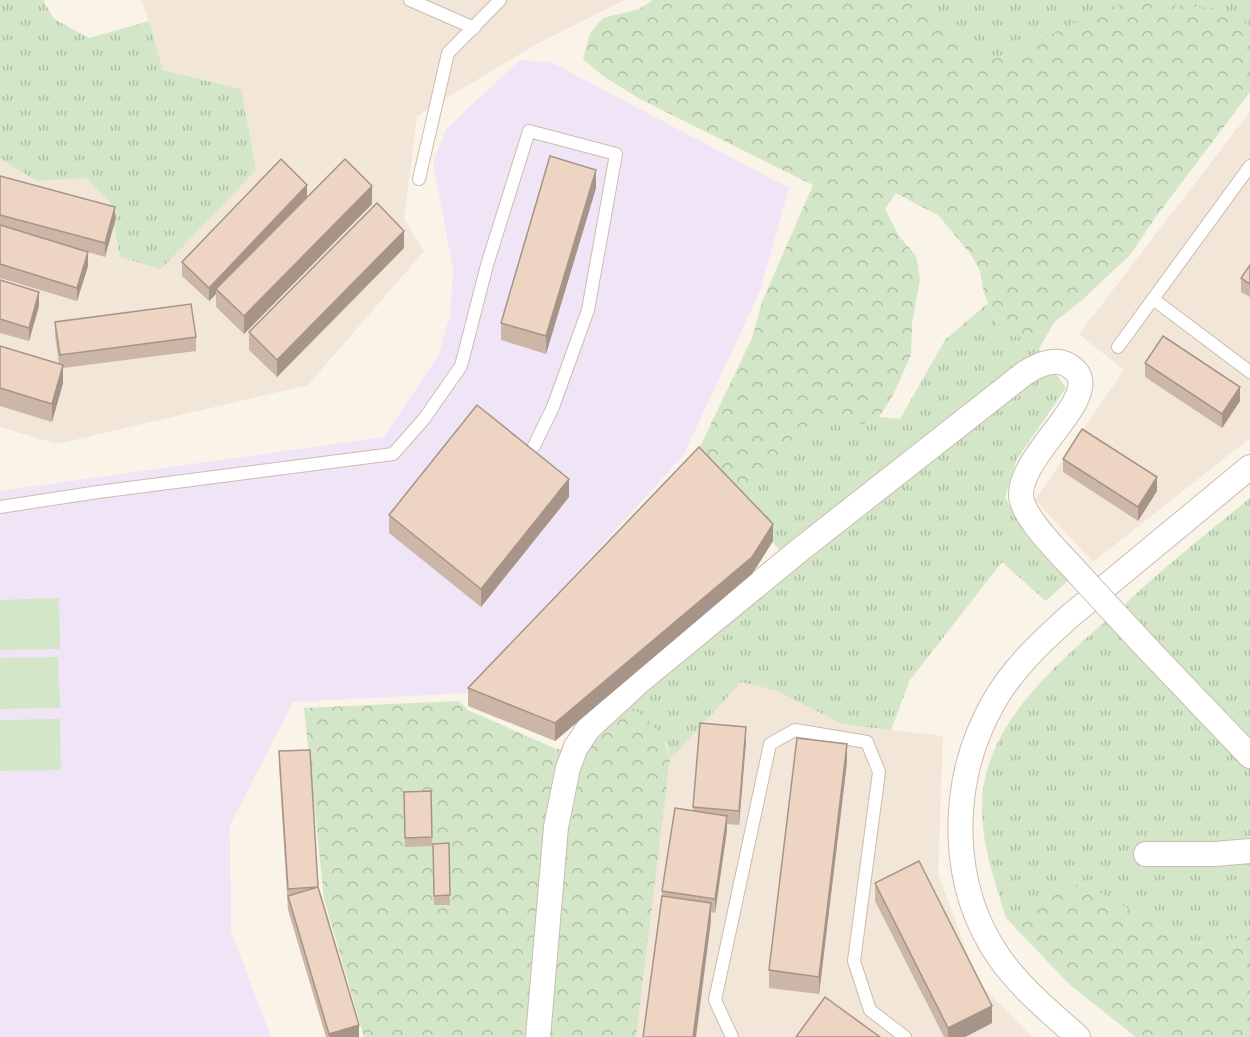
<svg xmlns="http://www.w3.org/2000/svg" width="1250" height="1037" viewBox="0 0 1250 1037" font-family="Signika,sans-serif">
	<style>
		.residential { fill: #f1e6d7 }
		.education { fill: #f0e5f7 }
		.grass { fill: url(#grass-tufts) }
		.forest { fill: url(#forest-crowns) }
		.garden { fill: #d4e6c8 }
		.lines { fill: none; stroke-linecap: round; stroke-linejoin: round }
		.service-casing { stroke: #cbbcaf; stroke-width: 14 }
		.minor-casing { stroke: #cbbcaf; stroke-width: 26 }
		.service { stroke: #fff; stroke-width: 12 }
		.minor { stroke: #fff; stroke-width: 24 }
		.minor-bridge-casing { stroke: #cbbcaf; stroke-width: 26; stroke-linecap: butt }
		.minor-bridge { stroke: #fff; stroke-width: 24 }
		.wall { fill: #ccb6a8 }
		.shaded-wall { fill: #a69488 }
		.building { fill: #edd4c3; stroke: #a69488; stroke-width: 1.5 }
	</style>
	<defs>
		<pattern id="grass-tufts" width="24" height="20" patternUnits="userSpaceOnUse" patternTransform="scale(1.5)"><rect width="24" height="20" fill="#d4e6c8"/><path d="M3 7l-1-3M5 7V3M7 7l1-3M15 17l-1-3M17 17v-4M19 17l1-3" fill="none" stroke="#b0bea5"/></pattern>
		<pattern id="forest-crowns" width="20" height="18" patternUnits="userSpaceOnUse" patternTransform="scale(1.5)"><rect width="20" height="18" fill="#d4e6c8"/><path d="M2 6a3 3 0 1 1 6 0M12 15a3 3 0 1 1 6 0" fill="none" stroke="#b0bea5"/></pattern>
	</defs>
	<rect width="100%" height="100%" fill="#faf3e8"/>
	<g class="residential">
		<path d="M142,0h483l-90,45 -118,71 -13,103 20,32 -116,134 -251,59 -57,-17v-268l37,22 49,-3 23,23 11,56 121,-168 -78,-19z"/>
		<path d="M1250,112v326l-157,124 -58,-62 89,-130 -45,-36z"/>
		<path d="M741,682l36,9 65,33 101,12 -5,138 40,108 54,55h-396l34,-277z"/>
	</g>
	<path class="education" d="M520,60l31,2 238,126 -29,103 -77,165 -216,237 -174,9 -63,123 1,106 40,106h-271v-546l384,-54 54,-81 12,-40 3,-46 -20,-108 13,-33z"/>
	<g class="grass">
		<path d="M0,0h43l11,19 35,19 60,-17 14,49 78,19 15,81 -95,99 -41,-12 -11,-56 -23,-23 -49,3 -37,-22z"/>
		<path d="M917,0h333v28l-13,-13 -210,32 -38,14c-29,-15 -53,-35 -72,-61z"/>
		<path d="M988,303l10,23 58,-7 -17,30 27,39 -49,71 -12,38 8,15 58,66 -25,23 -44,-39 -92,118 -19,50 -49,-6 -65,-33 -36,-9 -71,78 -3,-16 -39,-40 167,-138 -96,-101 93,-24 20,-19 25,-2 27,4 15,-7 21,2 45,-79z"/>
		<path d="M1250,498v439l-62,7 -105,-61 -77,35c-13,-43 -30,-88 -22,-134 13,-79 99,-141 154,-192 36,-33 74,-63 112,-94z"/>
	</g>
	<g class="forest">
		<path d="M653,0h264c19,26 43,46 72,61l38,-14 64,-33 36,-12 88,6 22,7 13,13v64l-95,126 -24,36 -50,47 -43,34 -21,2 -19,-11 -14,-33 -4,-22 -8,-15 -33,-40 -43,-23 -11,16 14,27 17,20 4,23 -8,44 -1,32 -18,40 -14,22 -15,7 -27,-4 -25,2 -20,19 -20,25 -26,23 -50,-34 56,-117 10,-36 51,-117 -173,-86 -37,-23 -20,-17 7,-26 13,-15 36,-9z"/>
		<path d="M459,701l9,9 88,39 30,1 17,-26 25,-20c22,18 37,27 42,56l-34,277h-272l-40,-138 -20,-191z"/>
		<path d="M1083,882l105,62 62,-7v100h-114l-66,-52 -64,-67z"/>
	</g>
	<g class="garden">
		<path d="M59,598l1,51 -60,1v-50z"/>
		<path d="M58,657l2,51 -60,1v-51z"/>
		<path d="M60,719l1,51 -61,1v-51z"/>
	</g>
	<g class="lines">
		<defs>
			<g id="service">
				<path d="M410,0l64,28"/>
				<path d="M419,179l29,-126 52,-53"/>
				<path d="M1153,299l97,73"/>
				<path d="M1118,347l132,-181"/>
				<path d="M0,507l98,-15 295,-38 31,-35 37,-53 26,-101 42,-134 87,23 -28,156 -35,97 -19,39"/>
				<path d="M732,1037l-17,-37 55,-256 25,-14 72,12 12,30 -25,189 16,49 35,27"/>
			</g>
			<g id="minor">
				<path d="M1147,648l103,108"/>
				<path d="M1146,854h69l35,-3"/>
				<path d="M538,1037l18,-210 12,-59 8,-21 12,-18 52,-48 161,-132 224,-176c13,-8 29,-16 43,-8 5,3 11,8 12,14 7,29 -61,80 -59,117 2,24 47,65 63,84"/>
				<path d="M1078,1037c-27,-24 -56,-48 -77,-77 -53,-74 -52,-177 -9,-255 19,-35 49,-63 78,-89l180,-149"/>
			</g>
		</defs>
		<use href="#service" class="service-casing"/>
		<use href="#minor" class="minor-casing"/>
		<use href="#service" class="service"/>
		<use href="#minor" class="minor"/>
		<defs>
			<path id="minor-bridge" d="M1084,580l63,68"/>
		</defs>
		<use href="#minor-bridge" class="minor-bridge-casing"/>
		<use href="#minor-bridge" class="minor-bridge"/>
	</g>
	<g class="wall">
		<path d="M0,176l115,45 -10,36 -17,-5v14l-11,35 -77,-23z"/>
		<path d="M596,188l-50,166 -45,-14v-17z"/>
		<path d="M307,196l65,8 -128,130 -28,-27v-13l-7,7 -27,-25v-14z"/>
		<path d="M404,248l-127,129 -28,-27v-18z"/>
		<path d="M1250,265v32l-9,-5v-14z"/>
		<path d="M0,280l39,26 -10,35 -29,-8z"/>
		<path d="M55,322l141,15v14l-133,17v15l-11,39 -52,-16v-60l59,18 -4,-29z"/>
		<path d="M1145,363l95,38 -18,27 -77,-51z"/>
		<path d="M1063,459l94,32 -19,30 -75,-49z"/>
		<path d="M569,497l-88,110 -92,-74v-18z"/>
		<path d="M773,541l-21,33 -197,167 -87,-35v-18z"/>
		<path d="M700,723l46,18 -7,84 -12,-1v6l-12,83 -4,-1v9l-49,-21v-9l31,-80z"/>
		<path d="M279,751l39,136 41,150h-33l-38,-127 -9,-145z"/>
		<path d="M847,762l-28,232 -50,-6v-18z"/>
		<path d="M404,792l28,45v9l-27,1z"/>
		<path d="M449,843l1,62h-16l-1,-61z"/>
		<path d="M875,883l117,140 -27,14h-21l-69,-136z"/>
	</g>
	<g class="shaded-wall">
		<path d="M596,170v18l-50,166v-18z"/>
		<path d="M307,185v13l-91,91v5l-7,7v-13z"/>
		<path d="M372,186v18l-128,130v-18z"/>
		<path d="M115,207v14l-10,36v-14z"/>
		<path d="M404,231v17l-127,129v-17z"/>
		<path d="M88,252v14l-11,35v-13z"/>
		<path d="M39,292v14l-10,35v-13z"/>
		<path d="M63,365v18l-11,39v-18z"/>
		<path d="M1240,387v14l-18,27v-14z"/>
		<path d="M1157,477v14l-19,30v-14z"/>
		<path d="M569,479v18l-88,110v-18z"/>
		<path d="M773,524v17l-21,33 -197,167v-18z"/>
		<path d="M746,727v14l-7,84v-14z"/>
		<path d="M847,744v18l-28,232v-17z"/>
		<path d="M727,816v14l-12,83v-14z"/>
		<path d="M711,903v18l-15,116h-3z"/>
		<path d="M992,1006v17l-27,14h-17v-9z"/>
		<path d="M359,1025v12h-30v-3z"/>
	</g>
	<g class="building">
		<path d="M550,156l46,14 -50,166 -45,-13z"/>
		<path d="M281,159l26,26 -98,103 -27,-26z"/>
		<path d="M345,159l27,27 -128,130 -28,-27z"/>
		<path d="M0,176l115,31 -10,36 -105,-28z"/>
		<path d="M377,203l27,28 -127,129 -28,-28z"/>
		<path d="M0,225l88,27 -11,36 -77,-24z"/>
		<path d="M1250,265v19l-9,-6z"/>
		<path d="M0,280l39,12 -10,36 -29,-9z"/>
		<path d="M191,304l5,33 -136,18 -5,-33z"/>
		<path d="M1163,336l77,51 -18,27 -77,-51z"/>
		<path d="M0,346l63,19 -11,39 -52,-16z"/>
		<path d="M477,405l92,74 -88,110 -92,-74z"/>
		<path d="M1082,429l75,48 -19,30 -75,-48z"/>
		<path d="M699,447l74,77 -21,33 -197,166 -87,-35z"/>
		<path d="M700,723l46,4 -7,84 -46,-4z"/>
		<path d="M797,738l50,6 -28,233 -50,-7z"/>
		<path d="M310,750l8,137 41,138 -30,9 -41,-138 30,-9 -30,2 -9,-138z"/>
		<path d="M431,791l1,46 -27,1 -1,-46z"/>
		<path d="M675,808l52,8 -12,83 -53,-8z"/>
		<path d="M449,843l1,52 -16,1 -1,-52z"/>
		<path d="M919,861l73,145 -44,22 -73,-145z"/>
		<path d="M662,896l49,7 -18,134h-50z"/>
		<path d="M825,997l55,40h-84z"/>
	</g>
</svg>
